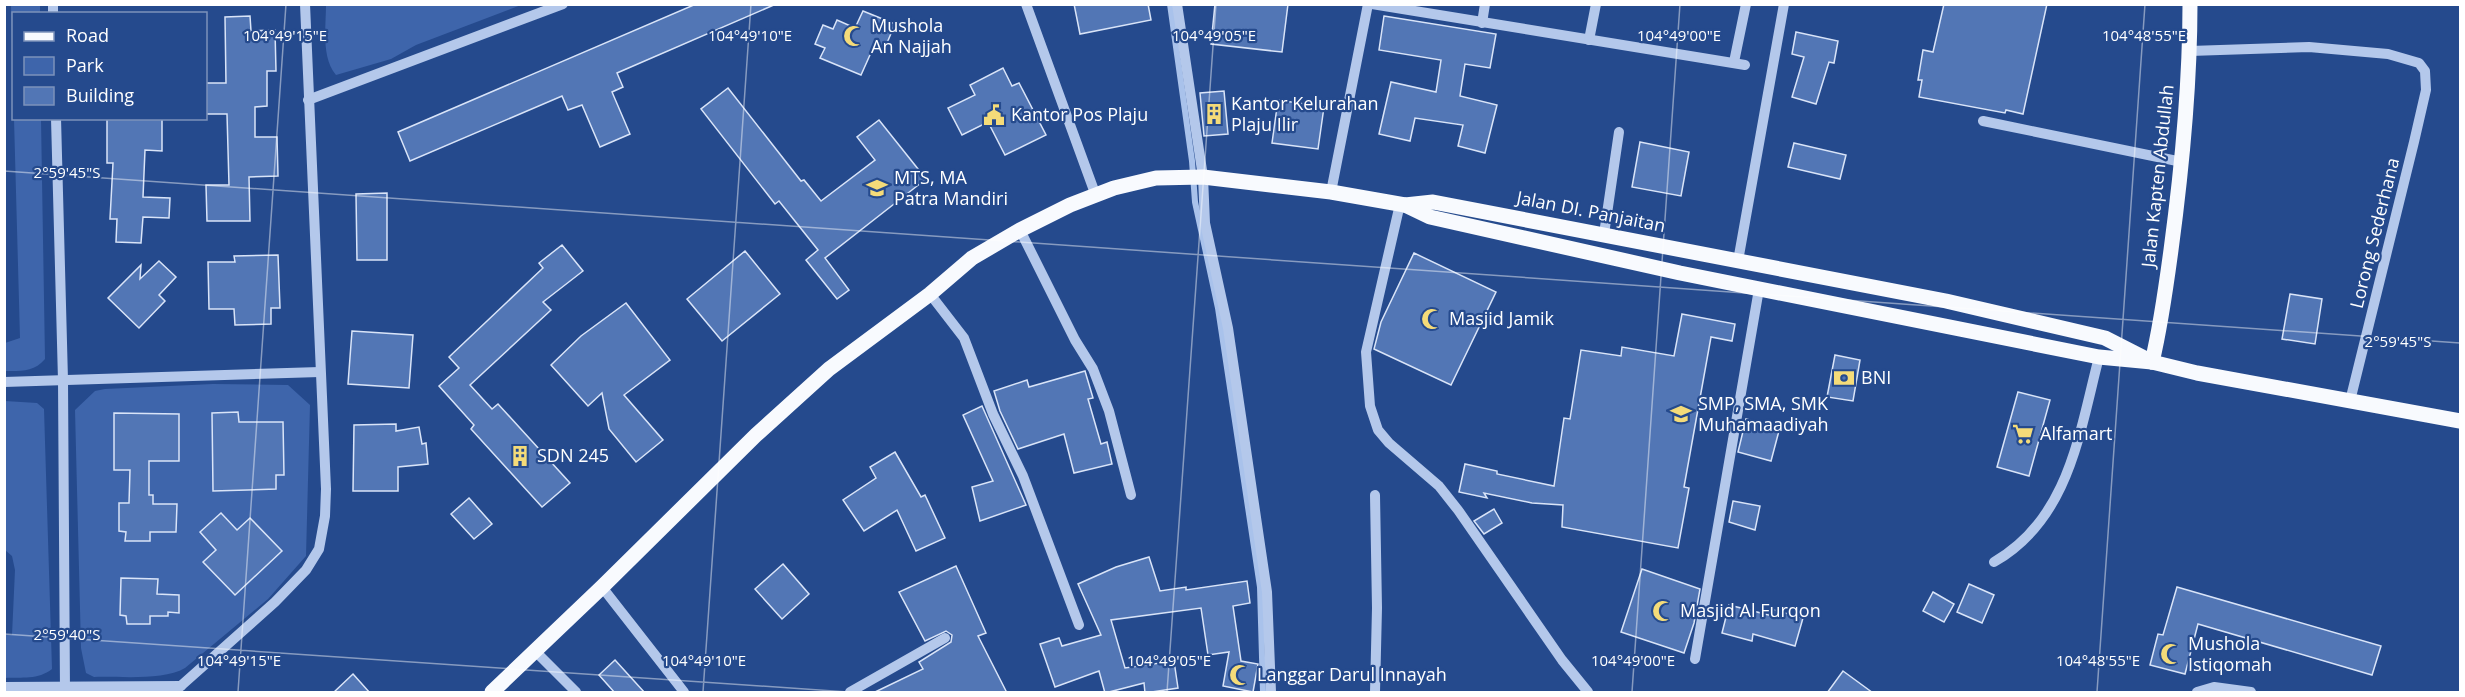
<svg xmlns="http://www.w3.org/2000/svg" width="2465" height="697" viewBox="0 0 2465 697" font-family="'Open Sans',sans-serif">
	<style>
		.green { fill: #3e65ab }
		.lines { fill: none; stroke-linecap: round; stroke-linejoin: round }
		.stream { stroke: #a9c2eb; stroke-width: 6 }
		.building { fill: #5276b5; stroke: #d9e4f8; stroke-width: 1.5 }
		.minor { stroke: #b4c8eb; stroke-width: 10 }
		.major { stroke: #f8fafe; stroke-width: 15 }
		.ticks { fill: none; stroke: #fff; stroke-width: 1.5; stroke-opacity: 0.45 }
		.labels { text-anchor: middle; stroke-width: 4.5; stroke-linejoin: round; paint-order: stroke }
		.poi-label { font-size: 18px; fill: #fff; stroke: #254a8d; text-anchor: start }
		.street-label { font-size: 18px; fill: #fff; stroke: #254a8d }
		.ticks-label { font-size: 15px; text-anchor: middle; fill: #fff; stroke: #254a8d; stroke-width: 4.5; stroke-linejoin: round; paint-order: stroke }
	</style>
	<rect width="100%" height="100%" fill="#254a8d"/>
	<g class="green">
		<path d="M11,5h29v8l-26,1 -1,75z"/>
		<path d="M326,5v-1l195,1 -105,40 -25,14 -55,16c-15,-18 -10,-48 -10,-70z"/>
		<path d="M14,119h27l4,240c-11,13 -24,12 -40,12v-28l15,-5z"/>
		<path d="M213,384l75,1 22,20 -4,151 -38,43 -83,69c-22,13 -65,8 -91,9l-8,-4 -5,-25 -6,-238 20,-19 10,-2z"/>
		<path d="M5,401l32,2 7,6 8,260c-14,11 -30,8 -47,9v-43h7l3,-65 -3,-14 -7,-6z"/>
	</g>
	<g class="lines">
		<path class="stream" d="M1170,4l22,157 3,41 23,106 42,279 3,105"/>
	</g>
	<g class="building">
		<path d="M696,4h80l-159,69 6,14 -11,5 18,42 -30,13 -18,-42 -14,5 -6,-14 -152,65 -12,-29z"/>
		<path d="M1074,4h74l3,16 -71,14z"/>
		<path d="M1215,4h73l-6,48 -71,-8z"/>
		<path d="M1944,4h103l-24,110 -17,-4 -1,3 -86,-16 3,-17h-4l5,-30 10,2z"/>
		<path d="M863,11l32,13 -11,26 -10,-4 -13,29 -41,-17 5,-10 -10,-4 8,-19 10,4 4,-9 18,8z"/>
		<path d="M250,16l1,15 24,-1 1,41h-9v35l-12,1v30h22l1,39 -29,1 1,44h-43l-1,-36h23l-2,-71h-21v-31h20l-1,-66z"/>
		<path d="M1384,16l112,18 -6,34 -25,-4 -5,32 37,9 -12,48 -27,-7 5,-21 -48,-7 -5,23 -31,-7 12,-52 45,10 5,-32 -62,-10z"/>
		<path d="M1796,32l42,9 -4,22 -5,-1 -13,42 -24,-7 12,-40 -12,-3z"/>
		<path d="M1003,68l9,18 7,-3 27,52 -41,20 -17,-33 -26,13 -14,-27 27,-13 -5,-10z"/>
		<path d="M728,88l73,93 3,-1 17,21 54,-41 -18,-23 22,-17 47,59 -101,79 24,32 -12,9 -31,-39 12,-10 -39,-49 -4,3 -74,-95z"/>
		<path d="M1224,91l4,43 -24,2 -4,-43z"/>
		<path d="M1278,100l46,7 -6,42 -46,-6z"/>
		<path d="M107,119h55v32l-17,-1 -2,47 27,1 -1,20 -26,-1 -2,26 -25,-1 1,-23h-7l3,-56h-6z"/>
		<path d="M1640,142l49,10 -8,44 -49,-9z"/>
		<path d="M1794,143l52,12 -6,24 -52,-12z"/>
		<path d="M387,193v67h-30l-1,-66z"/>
		<path d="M562,245l21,26 -40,31 8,8 -81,75 22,24 6,-5 72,79 -28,24 -71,-78 3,-4 -35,-39 20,-18 -10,-11 94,-89 -4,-5z"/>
		<path d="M745,251l35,43 -58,47 -35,-42z"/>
		<path d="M1414,253l82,39 -45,93 -77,-36 7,-27z"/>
		<path d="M278,255l2,53h-9v16l-36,1 -1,-16h-25l-1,-47h27l-1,-6z"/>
		<path d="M159,261l17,16 -17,18 6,6 -26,27 -31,-30 33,-33 -1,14z"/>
		<path d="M2290,294l32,5 -7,45 -33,-5z"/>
		<path d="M626,303l44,57 -46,35 39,45 -27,22 -27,-33 -7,-36 -14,13 -37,-41 30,-29z"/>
		<path d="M1682,314l53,10 -3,17 -21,-4 -27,150 5,1 -11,60 -116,-21 1,-22 -31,-2 -48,-10 3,5 -28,-6 6,-28 32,7v3l57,12 10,-68 6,1 11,-69 40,6 1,-9 52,9z"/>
		<path d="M352,331l61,4 -4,53 -61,-4z"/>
		<path d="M1835,355l25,5 -7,41 -26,-4z"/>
		<path d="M1085,371l8,27 -5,1 13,45 6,-2 5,22 -38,9 -10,-39 -46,15 -18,-38 -6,-20 33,-11 2,7z"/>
		<path d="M2018,392l32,8 -21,76 -32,-9z"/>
		<path d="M982,406l44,99 -46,16 -8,-34 21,-6 -30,-66z"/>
		<path d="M238,412l1,10h44l1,53h-8v14l-63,2 -1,-78z"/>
		<path d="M114,413l65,1v47h-30v34h4v9h24l-1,28h-26v9h-25l1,-9 -7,-1v-28h10l1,-33h-16z"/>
		<path d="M1746,419l34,8 -9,34 -33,-9z"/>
		<path d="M396,424v7l23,-4 3,17 4,-1 2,21 -30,3v24h-45l1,-66z"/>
		<path d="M895,452l26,45 4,-2 20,43 -29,13 -19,-41 -33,21 -21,-31 33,-22 -6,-11z"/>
		<path d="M469,498l23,26 -18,15 -23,-25z"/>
		<path d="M1733,501l27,5 -5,24 -26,-8z"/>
		<path d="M1494,509l8,14 -18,11 -10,-13z"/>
		<path d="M221,513l16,17 13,-12 32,33 -47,44 -32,-33 13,-12 -16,-18z"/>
		<path d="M1149,557l11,34 26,-4v3l61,-9 3,22 -17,3 8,55 17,3 -5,28 -30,-6 6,-34 -21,3 -7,-47 -90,12 14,48 49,-7 4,27 -33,5 -1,-10 -39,10 -6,-22 -44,16 -15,-43 19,-6 3,8 39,-11 -23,-51 38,-17z"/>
		<path d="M783,564l26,30 -27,25 -27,-30z"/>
		<path d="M956,566l30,67 -8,3 29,57h-134l50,-24 -4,-7 32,-20 1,-7 -6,-4 -21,10 -26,-49z"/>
		<path d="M1642,569l58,20 -6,34 -10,30 -63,-21z"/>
		<path d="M121,578l37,1 -1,15 22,1v18l-11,-1v4h-18v8h-23l-1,-8 -6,-1z"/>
		<path d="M1969,584l25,11 -12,28 -25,-11z"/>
		<path d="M2177,587l204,59 -9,29 -174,-51 -13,50 -35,-9 8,-31 5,1z"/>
		<path d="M1933,592l21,12 -10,18 -21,-11z"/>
		<path d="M1729,605l40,10 2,-6 32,9 -8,28 -42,-12 -1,7 -30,-8z"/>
		<path d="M615,660l30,33h-30l-16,-18z"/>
		<path d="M1843,671l30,22h-46z"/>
		<path d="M353,674l17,19h-37z"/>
	</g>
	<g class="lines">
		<g class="minor">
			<path d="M53,4v10"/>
			<path d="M1026,4l70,192"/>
			<path d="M1177,4l26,173 2,46 23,105 39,264 4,100"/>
			<path d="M1372,4l373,61"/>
			<path d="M1482,23l3,-19"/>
			<path d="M1589,40l7,-36"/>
			<path d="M2190,51l119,-4 79,7 31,9 6,8 1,19 -12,52 -64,259"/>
			<path d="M1734,62l12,-58"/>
			<path d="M308,100l255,-96"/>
			<path d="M56,118l7,262 2,312"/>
			<path d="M1983,121l199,41"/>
			<path d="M1331,192l37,-188"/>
			<path d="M1400,204l-34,148 4,54 8,24 11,13 50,43 19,24 104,150 26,32"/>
			<path d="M1020,230l55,110 18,29 16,42 22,84"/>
			<path d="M1604,234l15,-102"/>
			<path d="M1738,261l46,-257"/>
			<path d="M930,294l34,44 29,76 30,62 56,149"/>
			<path d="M4,382l316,-10"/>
			<path d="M1375,495l2,113 -2,84"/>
			<path d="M1994,562c75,-43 85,-128 105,-205"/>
			<path d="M602,587l82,105"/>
			<path d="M535,651l41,41"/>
			<path d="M1695,659l64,-370"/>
			<path d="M4,687l177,-1"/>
			<path d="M174,692l101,-90 31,-32 13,-21 6,-33 1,-27 -21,-485"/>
			<path d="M850,692l95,-54"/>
			<path d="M2197,692l17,-5 37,5"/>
		</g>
		<g class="major">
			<path d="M1405,205l25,12 250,56 419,84 53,5 45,11 263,48"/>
			<path d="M2152,362c9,-37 14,-75 19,-112 11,-82 19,-163 19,-246"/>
			<path d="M492,692l110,-105 154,-152 73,-66 101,-75 42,-36 48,-28 50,-25 44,-17 42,-10 47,-1 128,15 74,13 28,-3 513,99 159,37 47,24"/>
		</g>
	</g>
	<path class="ticks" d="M4,171l2456,172M4,634l844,58M238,692l48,-688M703,692l48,-688M1167,692l49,-688M1632,692l48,-688M2097,692l48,-688"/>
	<defs>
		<symbol id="mosque-bare" viewBox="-9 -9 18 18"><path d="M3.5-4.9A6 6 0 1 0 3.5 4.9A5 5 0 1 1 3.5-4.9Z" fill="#f4db79" stroke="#254a8d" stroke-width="2.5" paint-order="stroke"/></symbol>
		<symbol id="building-bare" viewBox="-9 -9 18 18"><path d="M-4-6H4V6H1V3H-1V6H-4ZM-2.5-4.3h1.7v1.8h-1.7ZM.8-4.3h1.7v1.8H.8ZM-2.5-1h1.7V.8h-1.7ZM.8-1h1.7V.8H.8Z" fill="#f4db79" stroke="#254a8d" stroke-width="2.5" paint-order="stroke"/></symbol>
		<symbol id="civic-bare" viewBox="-9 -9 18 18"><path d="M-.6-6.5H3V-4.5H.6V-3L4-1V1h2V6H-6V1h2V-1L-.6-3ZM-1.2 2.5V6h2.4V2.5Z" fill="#f4db79" stroke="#254a8d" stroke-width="2.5" paint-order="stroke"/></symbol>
		<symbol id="school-bare" viewBox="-9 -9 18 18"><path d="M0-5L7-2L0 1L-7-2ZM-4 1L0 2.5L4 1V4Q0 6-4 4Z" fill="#f4db79" stroke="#254a8d" stroke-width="2.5" paint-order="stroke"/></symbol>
		<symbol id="bank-bare" viewBox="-9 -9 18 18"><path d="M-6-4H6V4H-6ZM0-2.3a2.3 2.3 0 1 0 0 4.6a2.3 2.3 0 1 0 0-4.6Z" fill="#f4db79" stroke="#254a8d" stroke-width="2.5" paint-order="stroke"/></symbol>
		<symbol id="supermarket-bare" viewBox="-9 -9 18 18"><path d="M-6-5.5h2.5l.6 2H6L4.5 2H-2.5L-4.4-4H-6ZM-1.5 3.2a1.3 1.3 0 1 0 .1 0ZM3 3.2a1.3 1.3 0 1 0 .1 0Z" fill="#f4db79" stroke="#254a8d" stroke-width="2.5" paint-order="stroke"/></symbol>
	</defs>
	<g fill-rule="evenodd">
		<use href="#mosque-bare" x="839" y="21" width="30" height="30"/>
		<use href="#building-bare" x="1199" y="99" width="30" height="30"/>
		<use href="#civic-bare" x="979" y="100" width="30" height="30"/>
		<use href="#school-bare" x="862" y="173" width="30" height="30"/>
		<use href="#mosque-bare" x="1417" y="304" width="30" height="30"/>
		<use href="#bank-bare" x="1829" y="363" width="30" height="30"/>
		<use href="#school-bare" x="1666" y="399" width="30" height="30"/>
		<use href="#supermarket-bare" x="2008" y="419" width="30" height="30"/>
		<use href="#building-bare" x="505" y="441" width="30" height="30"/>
		<use href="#mosque-bare" x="1648" y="596" width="30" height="30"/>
		<use href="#mosque-bare" x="2156" y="639" width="30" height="30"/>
		<use href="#mosque-bare" x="1225" y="660" width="30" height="30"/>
	</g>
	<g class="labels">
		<g class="poi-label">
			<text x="871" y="32">Mushola<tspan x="871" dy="21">An Najjah</tspan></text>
			<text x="1231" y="110">Kantor Kelurahan<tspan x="1231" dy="21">Plaju Ilir</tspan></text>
			<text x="1011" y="121">Kantor Pos Plaju</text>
			<text x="894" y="184">MTS, MA<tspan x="894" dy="21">Patra Mandiri</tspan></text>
			<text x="1449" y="325">Masjid Jamik</text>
			<text x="1861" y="384">BNI</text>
			<text x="1698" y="410">SMP, SMA, SMK<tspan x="1698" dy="21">Muhamaadiyah</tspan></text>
			<text x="2040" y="440">Alfamart</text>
			<text x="537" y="462">SDN 245</text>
			<text x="1680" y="617">Masjid Al Furqon</text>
			<text x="2188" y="650">Mushola<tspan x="2188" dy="21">Istiqomah</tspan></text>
			<text x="1257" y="681">Langgar Darul Innayah</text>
		</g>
		<g class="street-label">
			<text transform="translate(2158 176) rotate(-84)" y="6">Jalan Kapten Abdullah</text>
			<text transform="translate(1591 212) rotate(11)" y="6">Jalan DI. Panjaitan</text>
			<text transform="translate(2375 233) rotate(-76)" y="6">Lorong Sederhana</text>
		</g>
	</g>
	<g class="ticks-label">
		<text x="285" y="41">104°49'15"E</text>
		<text x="750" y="41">104°49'10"E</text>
		<text x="1214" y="41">104°49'05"E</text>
		<text x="1679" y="41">104°49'00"E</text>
		<text x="2144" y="41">104°48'55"E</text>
		<text x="67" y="178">2°59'45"S</text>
		<text x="2398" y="347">2°59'45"S</text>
		<text x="67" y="640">2°59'40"S</text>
		<text x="239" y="666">104°49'15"E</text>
		<text x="704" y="666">104°49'10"E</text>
		<text x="1169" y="666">104°49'05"E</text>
		<text x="1633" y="666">104°49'00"E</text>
		<text x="2098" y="666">104°48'55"E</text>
	</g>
	<rect width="2465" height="697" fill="none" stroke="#ffffff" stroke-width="12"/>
	<rect x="12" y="12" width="195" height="108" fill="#254a8d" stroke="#7c92bb" stroke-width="1.5"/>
	<rect x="24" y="32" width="30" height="9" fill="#f8fafe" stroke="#7c92bb" stroke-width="1.5"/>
	<text x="66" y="42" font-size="18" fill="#ffffff">Road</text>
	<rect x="24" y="57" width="30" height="18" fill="#3e65ab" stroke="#7c92bb" stroke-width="1.5"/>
	<text x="66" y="72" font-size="18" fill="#ffffff">Park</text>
	<rect x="24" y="87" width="30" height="18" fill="#5276b5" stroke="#7c92bb" stroke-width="1.5"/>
	<text x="66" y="102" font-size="18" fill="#ffffff">Building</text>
</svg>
